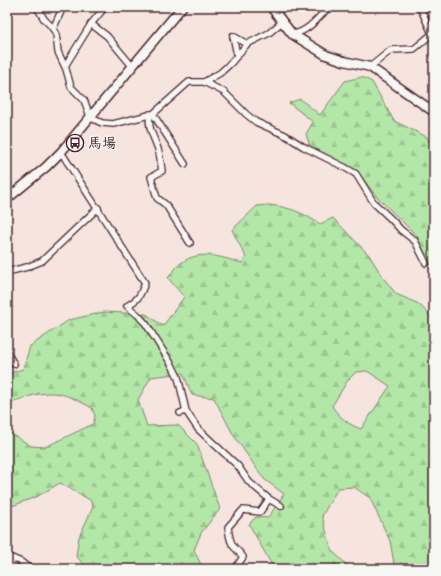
<svg xmlns="http://www.w3.org/2000/svg" width="441" height="576" viewBox="0 0 441 576" font-family="Pangolin,'Klee One',sans-serif">
	<style>
		.forest { fill: url(#forest-firs); stroke: #7e836a; fill-rule: evenodd }
		.lines { fill: none; stroke-linecap: round; stroke-linejoin: round }
		.river { stroke: #82d3dc; stroke-width: 10 }
		.street-casing { stroke: #4a1f2b; stroke-width: 8 }
		.secondary-casing { stroke: #4a1f2b; stroke-width: 11 }
		.street { stroke: #f6f6f2; stroke-width: 5.5 }
		.secondary { stroke: #f6f6f2; stroke-width: 8 }
		.labels { text-anchor: middle; stroke-width: 3; stroke-linejoin: round; paint-order: stroke }
		.poi-label { font-size: 14px; font-weight: bold; fill: #4a1f2b; stroke: #f6f6f2; text-anchor: start }
	</style>
	<defs>
		<pattern id="forest-firs" width="22" height="20" patternUnits="userSpaceOnUse"><rect width="22" height="20" fill="#b3e7a8"/><path d="M5 1l3.5 6h-7zM16 11l3.5 6h-7z" fill="#9bc691"/></pattern>
	</defs>
	<rect width="100%" height="100%" fill="#f6e5df"/>
	<filter id="ink" filterUnits="userSpaceOnUse"><feTurbulence type="fractalNoise" baseFrequency=".025" numOctaves="2"/><feDisplacementMap in="SourceGraphic" scale="8" xChannelSelector="R" yChannelSelector="G"/><feConvolveMatrix kernelMatrix="1 2 1 2 8 2 1 2 1" color-interpolation-filters="sRGB"/></filter>
	<g filter="url(#ink)">
		<g class="forest">
			<path d="M362,77l10,5 22,39 33,16 5,10 -3,26 5,4v91l-4,-4 -13,-28 -41,-40 -18,-24 -45,-17 -7,-21 7,-12 -24,-19 11,-4 20,16 25,-34z"/>
			<path d="M268,205c22,2 33,7 52,19l13,-6 36,37 13,21 14,18 23,10 15,16v249h-39l-5,-28 -20,-43 -16,-11 -16,1 -16,28 10,35 19,18h-77l-25,-45 7,-7 12,1 16,-24 -20,-15 -30,-43 -20,-38 -22,-3 -9,-22 -32,4 -13,23 9,26 31,-1 19,19 23,65 -19,24 -7,17 9,19h-115l-12,-13 3,-19 14,-30 -3,-7 -30,-17 -22,13 -31,12v-77l24,15 14,1 48,-23 2,-8 -3,-8c-11,-6 -28,-16 -42,-15 -14,0 -29,6 -43,11v-30l16,-5 7,-23 39,-26 35,-8 42,2 17,12 21,-29 -16,-19c4,-5 8,-11 13,-15 19,-14 39,-6 61,0l4,-6 -14,-27 25,-24zM367,371l23,15 -29,43c-12,-4 -22,-12 -29,-23l16,-26 8,-8z"/>
		</g>
		<g class="lines">
			<path class="river" d="M428,7l6,13"/>
			<defs>
				<g id="street">
					<path d="M37,7l7,12 8,8 4,7 2,18 8,17 5,18 13,13 6,16"/>
					<path d="M105,7l-14,17 16,12 25,30"/>
					<path d="M420,7l13,29"/>
					<path d="M53,29l10,-22"/>
					<path d="M292,34c15,-1 27,-17 37,-27"/>
					<path d="M233,36l4,19"/>
					<path d="M233,36l14,8"/>
					<path d="M65,66l26,-42"/>
					<path d="M370,67l21,-17 23,-1 18,-15"/>
					<path d="M204,82l20,10 22,22 10,8 29,13 19,12 40,20 12,7 18,29 17,16 10,11 14,11 11,22"/>
					<path d="M150,114c-3,13 4,23 8,35 2,7 3,14 4,22l-11,6 6,21 9,7 24,38"/>
					<path d="M153,114l32,50"/>
					<path d="M89,117l13,6 11,1 40,-10 36,-32h15l16,-9 11,-10 16,-19 22,-11 13,-11"/>
					<path d="M61,152l84,131c-5,13 -6,16 -18,23l11,9 8,9 26,41 6,12 8,34 -6,2"/>
					<path d="M7,272l20,-5 15,-6 56,-53"/>
					<path d="M7,353l7,11"/>
					<path d="M186,411l12,18 40,37 11,16 20,17 12,7"/>
					<path d="M7,556l14,6 9,7"/>
					<path d="M7,560l11,9"/>
					<path d="M235,569l8,-12c-3,-4 -6,-7 -9,-10 -5,-6 -5,-14 -6,-20l15,-17 17,2 9,-13"/>
				</g>
				<g id="secondary">
					<path d="M271,7l21,27 34,21 18,6 26,6 64,45"/>
					<path d="M7,199l39,-32 15,-15 121,-145"/>
				</g>
			</defs>
			<use href="#street" class="street-casing"/>
			<use href="#secondary" class="secondary-casing"/>
			<use href="#street" class="street"/>
			<use href="#secondary" class="secondary"/>
		</g>
	</g>
	<defs>
		<symbol id="bus-ring" viewBox="-11 -11 22 22"><circle r="9.5" fill="#f6f6f2" stroke="#4a1f2b" stroke-width="1.5"/><path d="M-5-6H5V4H4V6H2V4H-2V6H-4V4H-5ZM-3.5-4V0h7V-4ZM-3.5 1.2v1.5H-2V1.2ZM2 1.2v1.5H3.5V1.2Z" fill="#4a1f2b"/></symbol>
	</defs>
	<g fill-rule="evenodd">
		<use href="#bus-ring" x="65" y="133" width="20" height="20"/>
	</g>
	<g class="labels">
		<g class="poi-label">
			<text x="88" y="148">馬場</text>
		</g>
	</g>
	<rect width="441" height="576" fill="none" stroke="#f6f6f2" stroke-width="24"/>
	<rect x="12" y="12" width="417" height="552" fill="none" stroke="#4a1f2b" stroke-width="1.5" filter="url(#ink)"/>
</svg>
